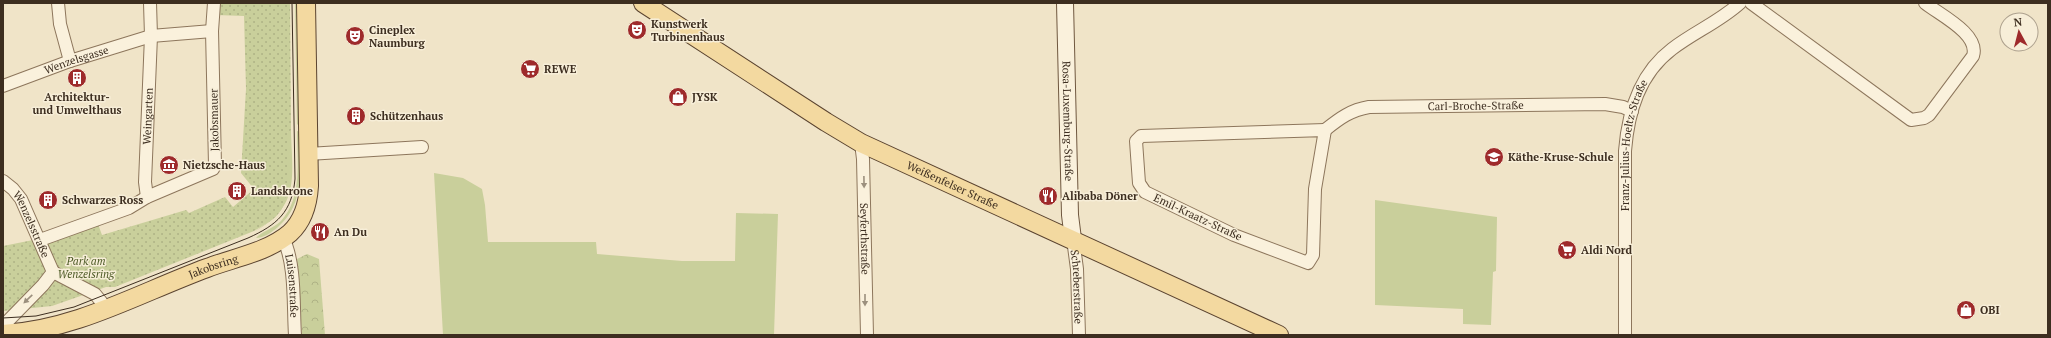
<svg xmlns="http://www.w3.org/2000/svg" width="2051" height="338" viewBox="0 0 2051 338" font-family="'PT Serif',serif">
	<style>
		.green { fill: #c9cf9b }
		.forest { fill: url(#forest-crowns) }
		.park { fill: url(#park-dots) }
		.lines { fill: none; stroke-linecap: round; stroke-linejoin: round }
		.street-casing { stroke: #8d765c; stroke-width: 14 }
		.secondary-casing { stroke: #6f573f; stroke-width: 18 }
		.primary-casing { stroke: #5b4430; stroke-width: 20 }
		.street { stroke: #faf1dc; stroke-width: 12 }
		.secondary { stroke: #faf1dc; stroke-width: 16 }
		.primary { stroke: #f3d9a0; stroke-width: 18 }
		.tram { stroke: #3d2e20; stroke-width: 1 }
		.oneway { fill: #9c907e }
		.labels { text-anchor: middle; stroke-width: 3; stroke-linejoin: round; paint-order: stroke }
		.poi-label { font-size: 11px; font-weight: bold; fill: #3d2e20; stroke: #f7eed8; text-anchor: start }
		.street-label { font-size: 11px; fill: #3d2e20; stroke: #f7eed8 }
		.park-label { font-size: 11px; font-style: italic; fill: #4d5a26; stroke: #f7eed8 }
	</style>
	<defs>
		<pattern id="forest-crowns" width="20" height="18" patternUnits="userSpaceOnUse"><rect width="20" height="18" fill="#c9cf9b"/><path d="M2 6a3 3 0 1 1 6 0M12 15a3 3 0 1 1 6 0" fill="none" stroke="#aeb285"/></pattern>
		<pattern id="park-dots" width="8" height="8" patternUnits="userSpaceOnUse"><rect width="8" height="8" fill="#c9cf9b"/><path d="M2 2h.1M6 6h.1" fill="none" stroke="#aeb285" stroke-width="1.8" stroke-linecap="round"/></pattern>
	</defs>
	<rect width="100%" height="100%" fill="#f0e4c8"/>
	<g class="green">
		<path d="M295,3h3l1,120 -2,2z"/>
		<path d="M289,130h2c1,47 10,76 -37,102l20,-14 12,-20 1,-65z"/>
		<path d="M297,131l3,1c0,35 6,71 -22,95 -6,5 -14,11 -22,11 5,-6 18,-10 25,-17 22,-24 16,-60 16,-90z"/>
		<path d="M434,173l29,5 19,11 3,16 3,37h108l1,12 85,7h53l1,-48 42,1 -4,121h-331z"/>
		<path d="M1375,200l122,17 -1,54 -3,1 -2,53 -28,-1v-15l-88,-4z"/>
	</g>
	<path class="forest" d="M307,254l12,5 6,76h-23l-5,-76z"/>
	<path class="park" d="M217,3h73l1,127 -4,3c0,21 5,60 -6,77 -6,10 -17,15 -27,21l-139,56h-9l-54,19 -49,5v-65l30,-6 2,5 63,-21 4,11 84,-25 3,3 36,-16 8,10 21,-18 -13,-16 5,-84 -2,-73 -28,-1z"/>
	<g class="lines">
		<defs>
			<g id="street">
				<path d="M58,3l2,21 10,37"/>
				<path d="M1751,3l160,117 13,-2 5,-3 44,-59c7,-22 -33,-41 -48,-53"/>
				<path id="s1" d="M3,86l67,-25 81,-25 61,-5"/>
				<path d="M1325,130l-10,59 -2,66 -5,8 -74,-28 -89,-43 -6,-9 -3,-42 5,-5z"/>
				<path id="s2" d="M1325,130c15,-12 26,-20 44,-23l236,-3 18,3 9,4"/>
				<path id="s3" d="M861,143l2,16 4,176"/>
				<path d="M308,154l114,-7"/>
				<path id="s4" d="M3,181l10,8 8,10 32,73"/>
				<path id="s5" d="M147,197l-2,-15 6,-146 -1,-33"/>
				<path id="s6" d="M283,238c13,26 10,68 12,97"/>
				<path id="s7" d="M1073,239l4,30 2,66"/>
				<path d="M40,240l89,-32 18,-11 66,-28 2,-4 -3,-134 2,-28"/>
				<path d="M53,272l42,22 12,15"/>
				<path d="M3,326l40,-41 10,-13"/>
				<path id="s8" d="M1625,335v-184c3,-39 14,-77 47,-102 22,-17 47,-27 68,-46"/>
			</g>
			<g id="secondary">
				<path id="s9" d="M1065,3l5,212 3,24"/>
			</g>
			<g id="primary">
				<path id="s10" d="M643,3l183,119 35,21 418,192"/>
				<path id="s11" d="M3,334c73,-4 136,-41 204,-66 26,-10 61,-16 83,-35 13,-12 18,-30 19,-47l-3,-183"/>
			</g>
		</defs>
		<use href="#street" class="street-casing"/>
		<use href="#secondary" class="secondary-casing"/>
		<use href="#primary" class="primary-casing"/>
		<use href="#street" class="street"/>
		<use href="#secondary" class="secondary"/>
		<use href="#primary" class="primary"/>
		<path class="tram" d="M3,318l33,-2 38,-9 174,-69c29,-13 44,-26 47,-59l-3,-176"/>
	</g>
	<defs><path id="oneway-solid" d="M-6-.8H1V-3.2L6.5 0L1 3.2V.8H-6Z"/></defs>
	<g class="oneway">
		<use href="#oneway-solid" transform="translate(864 182) rotate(89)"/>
		<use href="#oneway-solid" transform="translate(28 299) rotate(136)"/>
		<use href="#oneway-solid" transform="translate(865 300) rotate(90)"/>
	</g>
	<defs>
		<symbol id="theatre-disc" viewBox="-11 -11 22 22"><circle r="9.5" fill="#9e2a2b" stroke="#f7eed8"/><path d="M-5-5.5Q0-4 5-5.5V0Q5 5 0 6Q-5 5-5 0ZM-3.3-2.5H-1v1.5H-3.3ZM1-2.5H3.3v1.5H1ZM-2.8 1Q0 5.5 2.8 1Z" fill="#fff"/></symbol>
		<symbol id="supermarket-disc" viewBox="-11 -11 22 22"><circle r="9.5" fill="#9e2a2b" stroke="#f7eed8"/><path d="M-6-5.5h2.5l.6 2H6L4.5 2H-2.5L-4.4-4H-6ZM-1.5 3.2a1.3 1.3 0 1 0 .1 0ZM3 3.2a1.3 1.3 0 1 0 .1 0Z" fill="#fff"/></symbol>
		<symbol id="building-disc" viewBox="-11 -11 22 22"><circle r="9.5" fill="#9e2a2b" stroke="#f7eed8"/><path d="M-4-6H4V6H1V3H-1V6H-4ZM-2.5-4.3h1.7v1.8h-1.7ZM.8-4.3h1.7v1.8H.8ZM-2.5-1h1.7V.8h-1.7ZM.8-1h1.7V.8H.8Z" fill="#fff"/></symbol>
		<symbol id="shop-disc" viewBox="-11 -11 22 22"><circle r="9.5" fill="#9e2a2b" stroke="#f7eed8"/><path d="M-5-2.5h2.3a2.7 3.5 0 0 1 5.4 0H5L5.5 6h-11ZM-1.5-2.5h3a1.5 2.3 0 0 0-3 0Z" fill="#fff"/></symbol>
		<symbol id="school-disc" viewBox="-11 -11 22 22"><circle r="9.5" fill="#9e2a2b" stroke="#f7eed8"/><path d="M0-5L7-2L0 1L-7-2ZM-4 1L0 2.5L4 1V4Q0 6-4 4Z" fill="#fff"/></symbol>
		<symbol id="museum-disc" viewBox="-11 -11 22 22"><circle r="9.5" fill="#9e2a2b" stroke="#f7eed8"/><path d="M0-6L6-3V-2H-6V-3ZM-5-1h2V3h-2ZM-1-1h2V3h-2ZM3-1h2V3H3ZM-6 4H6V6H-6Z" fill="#fff"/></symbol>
		<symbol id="restaurant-disc" viewBox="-11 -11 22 22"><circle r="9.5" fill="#9e2a2b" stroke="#f7eed8"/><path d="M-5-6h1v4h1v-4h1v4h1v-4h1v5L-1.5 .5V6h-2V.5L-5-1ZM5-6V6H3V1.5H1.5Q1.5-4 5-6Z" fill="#fff"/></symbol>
	</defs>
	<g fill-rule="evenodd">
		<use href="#theatre-disc" x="626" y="19" width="22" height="22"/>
		<use href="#theatre-disc" x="344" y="25" width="22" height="22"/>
		<use href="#supermarket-disc" x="519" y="58" width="22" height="22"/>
		<use href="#building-disc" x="66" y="67" width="22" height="22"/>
		<use href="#shop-disc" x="667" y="86" width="22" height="22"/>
		<use href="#building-disc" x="345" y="105" width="22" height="22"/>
		<use href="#school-disc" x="1483" y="146" width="22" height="22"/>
		<use href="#museum-disc" x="158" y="154" width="22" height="22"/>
		<use href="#building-disc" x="226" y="180" width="22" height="22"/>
		<use href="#restaurant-disc" x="1037" y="185" width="22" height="22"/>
		<use href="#building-disc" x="37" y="189" width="22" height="22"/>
		<use href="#restaurant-disc" x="309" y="221" width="22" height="22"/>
		<use href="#supermarket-disc" x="1556" y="239" width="22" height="22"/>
		<use href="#shop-disc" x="1955" y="299" width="22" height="22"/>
	</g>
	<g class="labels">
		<g class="poi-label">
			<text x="651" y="28">Kunstwerk<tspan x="651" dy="13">Turbinenhaus</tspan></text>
			<text x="369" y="34">Cineplex<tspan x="369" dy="13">Naumburg</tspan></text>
			<text x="544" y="73">REWE</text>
			<text x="77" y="101" text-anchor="middle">Architektur-<tspan x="77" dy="13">und Umwelthaus</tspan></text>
			<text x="692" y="101">JYSK</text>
			<text x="370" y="120">Schützenhaus</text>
			<text x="1508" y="161">Käthe-Kruse-Schule</text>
			<text x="183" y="169">Nietzsche-Haus</text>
			<text x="251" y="195">Landskrone</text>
			<text x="1062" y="200">Alibaba Döner</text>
			<text x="62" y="204">Schwarzes Ross</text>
			<text x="334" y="236">An Du</text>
			<text x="1581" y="254">Aldi Nord</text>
			<text x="1980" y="314">OBI</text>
		</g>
		<g class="street-label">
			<text dy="4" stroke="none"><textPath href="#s1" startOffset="78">Wenzelsgasse</textPath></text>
			<text dy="4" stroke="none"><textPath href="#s2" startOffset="157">Carl-Broche-Straße</textPath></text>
			<text dy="4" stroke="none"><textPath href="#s5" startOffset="81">Weingarten</textPath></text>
			<text transform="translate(214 120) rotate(-91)" y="4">Jakobsmauer</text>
			<text dy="4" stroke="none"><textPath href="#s9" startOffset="118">Rosa-Luxemburg-Straße</textPath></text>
			<text dy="4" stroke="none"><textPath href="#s8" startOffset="191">Franz-Julius-Hoeltz-Straße</textPath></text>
			<text dy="4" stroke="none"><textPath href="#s10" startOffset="360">Weißenfelser Straße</textPath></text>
			<text transform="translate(1198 217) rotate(25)" y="4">Emil-Kraatz-Straße</text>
			<text dy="4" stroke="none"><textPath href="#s4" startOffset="53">Wenzelsstraße</textPath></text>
			<text dy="4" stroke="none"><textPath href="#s3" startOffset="96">Seyferthstraße</textPath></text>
			<text dy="4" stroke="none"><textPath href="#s11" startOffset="222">Jakobsring</textPath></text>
			<text dy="4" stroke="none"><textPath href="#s6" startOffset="49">Luisenstraße</textPath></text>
			<text dy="4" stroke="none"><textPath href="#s7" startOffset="48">Schreberstraße</textPath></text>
		</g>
		<g class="park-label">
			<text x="86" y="265">Park am<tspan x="86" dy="13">Wenzelsring</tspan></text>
		</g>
	</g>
	<rect width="2051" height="338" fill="none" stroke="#3d2e20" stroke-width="8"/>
	<g transform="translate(2019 32) rotate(353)"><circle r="19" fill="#f7eed8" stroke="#ada18e"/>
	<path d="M0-3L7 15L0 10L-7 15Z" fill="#9e2a2b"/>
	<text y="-6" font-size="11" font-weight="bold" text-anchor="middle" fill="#3d2e20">N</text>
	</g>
</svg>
